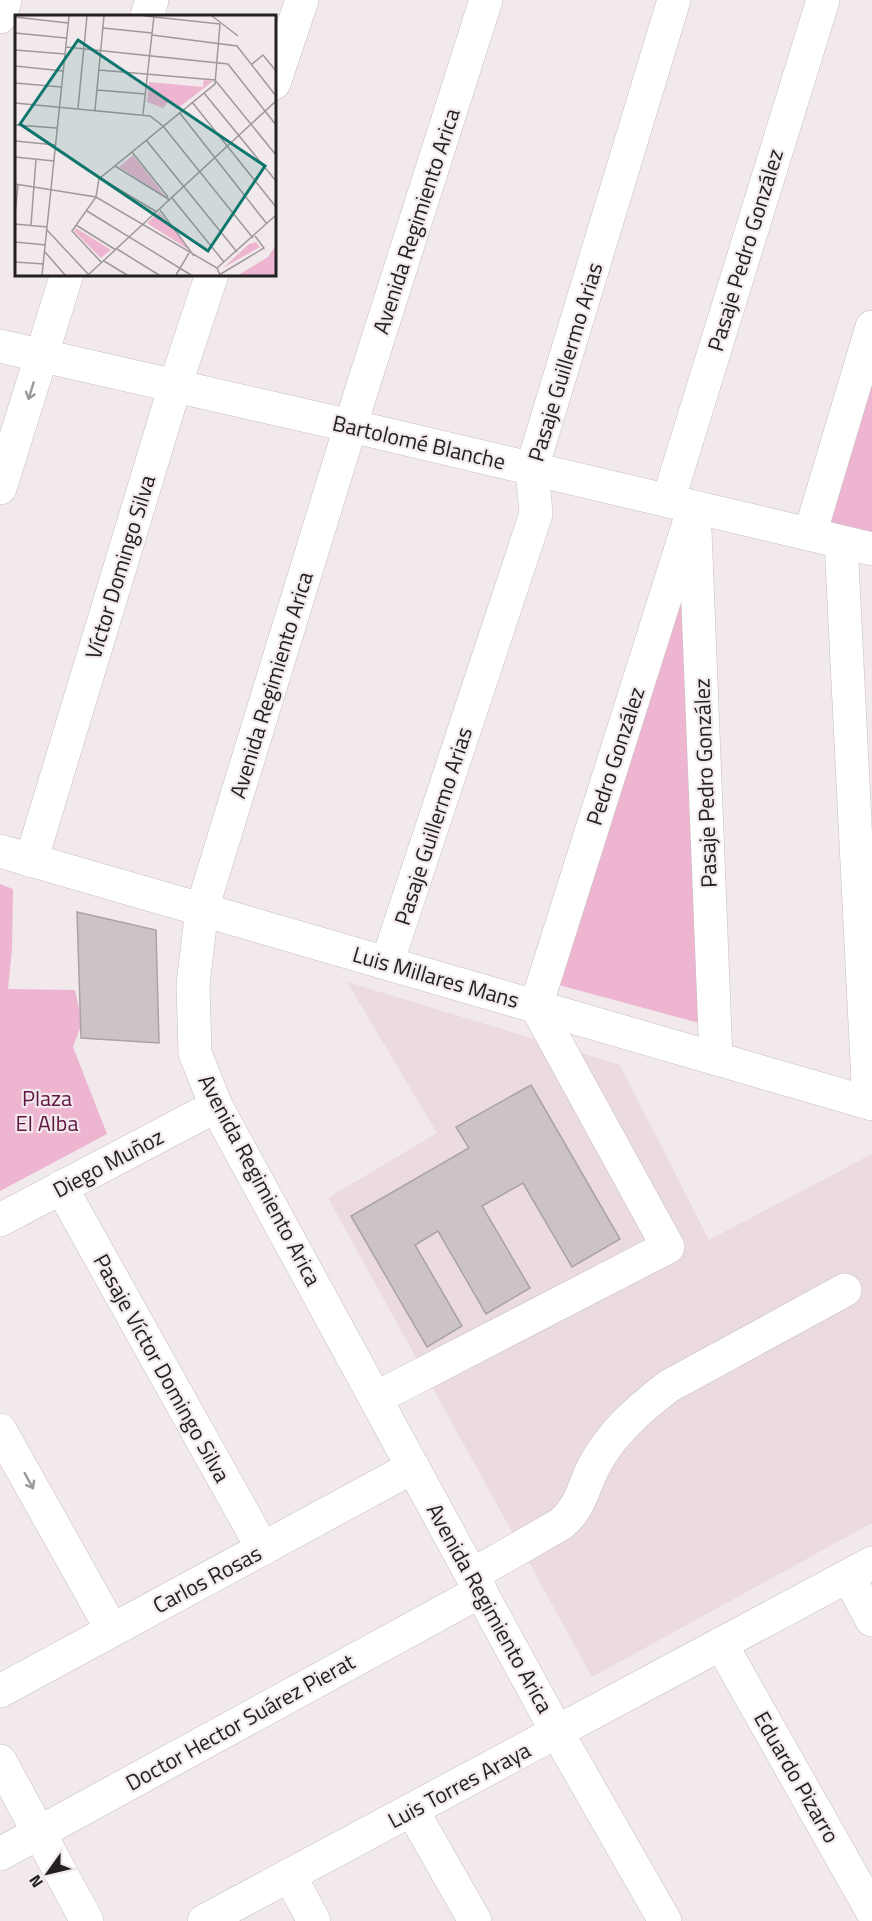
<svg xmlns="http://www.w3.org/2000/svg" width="872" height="1921" viewBox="0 0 872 1921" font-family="'Titillium Web',sans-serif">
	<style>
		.built { fill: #ebdae1 }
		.green { fill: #edb5cf }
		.building { fill: #cbc3c7; stroke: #aaa2a6; stroke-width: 1.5 }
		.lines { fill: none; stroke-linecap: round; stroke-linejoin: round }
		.minor-casing { stroke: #c6bec1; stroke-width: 34 }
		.minor { stroke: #fff; stroke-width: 33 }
		.oneway { stroke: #9c9b9b }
		.labels { text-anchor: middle; stroke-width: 4.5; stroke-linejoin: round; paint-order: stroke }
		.street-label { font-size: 22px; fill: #232021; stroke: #f2e9ed }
		.park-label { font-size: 22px; fill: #601642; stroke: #f2e9ed }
		.inset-road { fill: none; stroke: #9f999b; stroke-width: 1.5 }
		.view { fill: #0f766e; fill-opacity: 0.15; stroke: #0f766e; stroke-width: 3 }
		.inset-edge { fill: none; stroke: #232021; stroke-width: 3 }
	</style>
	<rect width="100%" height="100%" fill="#f2e9ed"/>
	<path class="built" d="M347,982l273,83 89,175 163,-86v369l-280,154 -264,-479 109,-65z"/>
	<g class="green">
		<path d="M872,377v159l-43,-10z"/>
		<path d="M685,559l18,465 -148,-40z"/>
		<path d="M0,884l13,5 -1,60 -4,40 67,1 7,33 -9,24 34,87 -107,57z"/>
	</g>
	<g class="building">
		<path d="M77,912l79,18 3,113 -78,-5z"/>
		<path d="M531,1085l89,154 -48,28 -49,-84 -41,23 48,82 -44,26 -48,-83 -23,14 47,81 -35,21 -76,-131 118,-68 -13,-21z"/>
	</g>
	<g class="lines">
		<defs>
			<g id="minor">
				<path d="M486,0l-125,392 -159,517 -9,75 2,69 21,53 341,626 108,189"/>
				<path d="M147,16l5,-16"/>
				<path d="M0,17l5,-17"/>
				<path d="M274,83l28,-83"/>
				<path d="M0,346l351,80 521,123"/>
				<path d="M0,488l67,-214"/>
				<path d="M668,501l155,-501"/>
				<path d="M695,530l21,529"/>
				<path d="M810,534l62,-207"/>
				<path d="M841,542l28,561"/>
				<path d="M0,851l872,253"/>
				<path d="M31,861l144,-475 37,-112"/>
				<path d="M387,963l149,-449 -4,-46 142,-468"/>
				<path d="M61,1187l202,362"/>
				<path d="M0,1220l216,-114"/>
				<path d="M376,1398l292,-151 -132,-241 158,-499"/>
				<path d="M0,1430l112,200"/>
				<path d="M472,1575l89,-51c20,-17 21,-34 32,-56 17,-34 46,-59 76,-82l176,-96"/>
				<path d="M848,1576l24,44"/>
				<path d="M721,1644l151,267"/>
				<path d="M0,1691l413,-224"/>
				<path d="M0,1761l87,160"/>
				<path d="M412,1810l63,111"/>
				<path d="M0,1854l481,-263"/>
				<path d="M289,1875l25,46"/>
				<path d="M204,1921l668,-358"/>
			</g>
		</defs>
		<use href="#minor" class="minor-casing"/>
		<use href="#minor" class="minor"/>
	</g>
	<defs><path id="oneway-shaft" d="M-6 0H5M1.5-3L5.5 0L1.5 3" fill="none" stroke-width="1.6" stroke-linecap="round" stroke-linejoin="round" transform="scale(1.5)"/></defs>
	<g class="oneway">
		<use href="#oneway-shaft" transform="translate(31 391) rotate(107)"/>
		<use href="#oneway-shaft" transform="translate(29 1481) rotate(61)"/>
	</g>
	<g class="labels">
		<g class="street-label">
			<text transform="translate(416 221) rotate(-72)" y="8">Avenida Regimiento Arica</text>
			<text transform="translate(745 250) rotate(-73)" y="8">Pasaje Pedro González</text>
			<text transform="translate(565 362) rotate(-73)" y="8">Pasaje Guillermo Arias</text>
			<text transform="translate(419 442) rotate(13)" y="8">Bartolomé Blanche</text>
			<text transform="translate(120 567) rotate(-73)" y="8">Víctor Domingo Silva</text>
			<text transform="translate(271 685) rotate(-73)" y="8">Avenida Regimiento Arica</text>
			<text transform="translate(615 756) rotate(-72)" y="8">Pedro González</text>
			<text transform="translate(705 783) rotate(-92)" y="8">Pasaje Pedro González</text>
			<text transform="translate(433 826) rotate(-72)" y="8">Pasaje Guillermo Arias</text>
			<text transform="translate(436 977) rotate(16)" y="8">Luis Millares Mans</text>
			<text transform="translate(108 1163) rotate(-28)" y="8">Diego Muñoz</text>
			<text transform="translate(260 1180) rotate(62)" y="8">Avenida Regimiento Arica</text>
			<text transform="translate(162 1368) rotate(61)" y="8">Pasaje Víctor Domingo Silva</text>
			<text transform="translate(207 1579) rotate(-28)" y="8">Carlos Rosas</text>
			<text transform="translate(490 1608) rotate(61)" y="8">Avenida Regimiento Arica</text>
			<text transform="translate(240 1722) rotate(-29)" y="8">Doctor Hector Suárez Pierat</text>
			<text transform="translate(797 1777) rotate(60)" y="8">Eduardo Pizarro</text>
			<text transform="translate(459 1785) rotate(-28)" y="8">Luis Torres Araya</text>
		</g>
		<g class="park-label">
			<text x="47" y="1106">Plaza<tspan x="47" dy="25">El Alba</tspan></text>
		</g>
	</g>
	<g transform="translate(15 15)">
		<rect width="261" height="261" fill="#f2e9ed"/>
		<path d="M189,65l9,1 -36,28 -9,-7 -5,6 -16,-6 2,-20 54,5zM118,140l32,41 -46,-29zM144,197l32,39 -44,-28zM61,213l35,22 -10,8 -27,-27zM241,227l4,5 -37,21 26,-24zM261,230v30h-38l30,-18z" fill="#edb5cf"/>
		<path class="inset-road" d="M130,1l75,8M197,1l26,20M0,2l53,6M88,13l49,5M0,18l51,5M137,20l85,11 39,50M51,32l162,17 48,61M0,35l50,4M236,50l12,-10 13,16M0,51l48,5M84,55l116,10 61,75M0,68l46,4M82,75l48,4M189,78l72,88M177,87l84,105M0,88l135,13 13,10 90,112M63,93l9,-92M80,95l9,-94M164,97l88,112M128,99l11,-98M0,110l42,3M131,125l91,112M0,126l41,4M117,137l36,45M0,142l39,4M100,151l55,34M85,163l57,34M0,169l81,13 121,71 3,7M157,183l52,64M145,195l34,46M72,196l104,64M0,200l3,-31M0,209l32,3M16,210l5,-66M61,210l40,25M32,215l42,45M0,227l31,3M102,234l42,26M30,237l20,23M89,246l23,14M0,247l29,2M87,248l-30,-32 24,-34 3,-18 116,-95 5,-60M202,253l59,-53M27,260l27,-259M73,260l188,-174M161,260l13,-22M204,260l45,-27 -9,-12"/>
		<path class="view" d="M63,25l187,126 -57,85 -188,-127z"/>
		<rect width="261" height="261" class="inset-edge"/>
	</g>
	<g transform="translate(48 1873) rotate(236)" stroke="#f2e9ed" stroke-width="4.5" paint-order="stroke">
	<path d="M0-4.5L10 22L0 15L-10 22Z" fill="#232021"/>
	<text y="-9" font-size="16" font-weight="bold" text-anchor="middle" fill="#232021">N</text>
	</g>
</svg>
